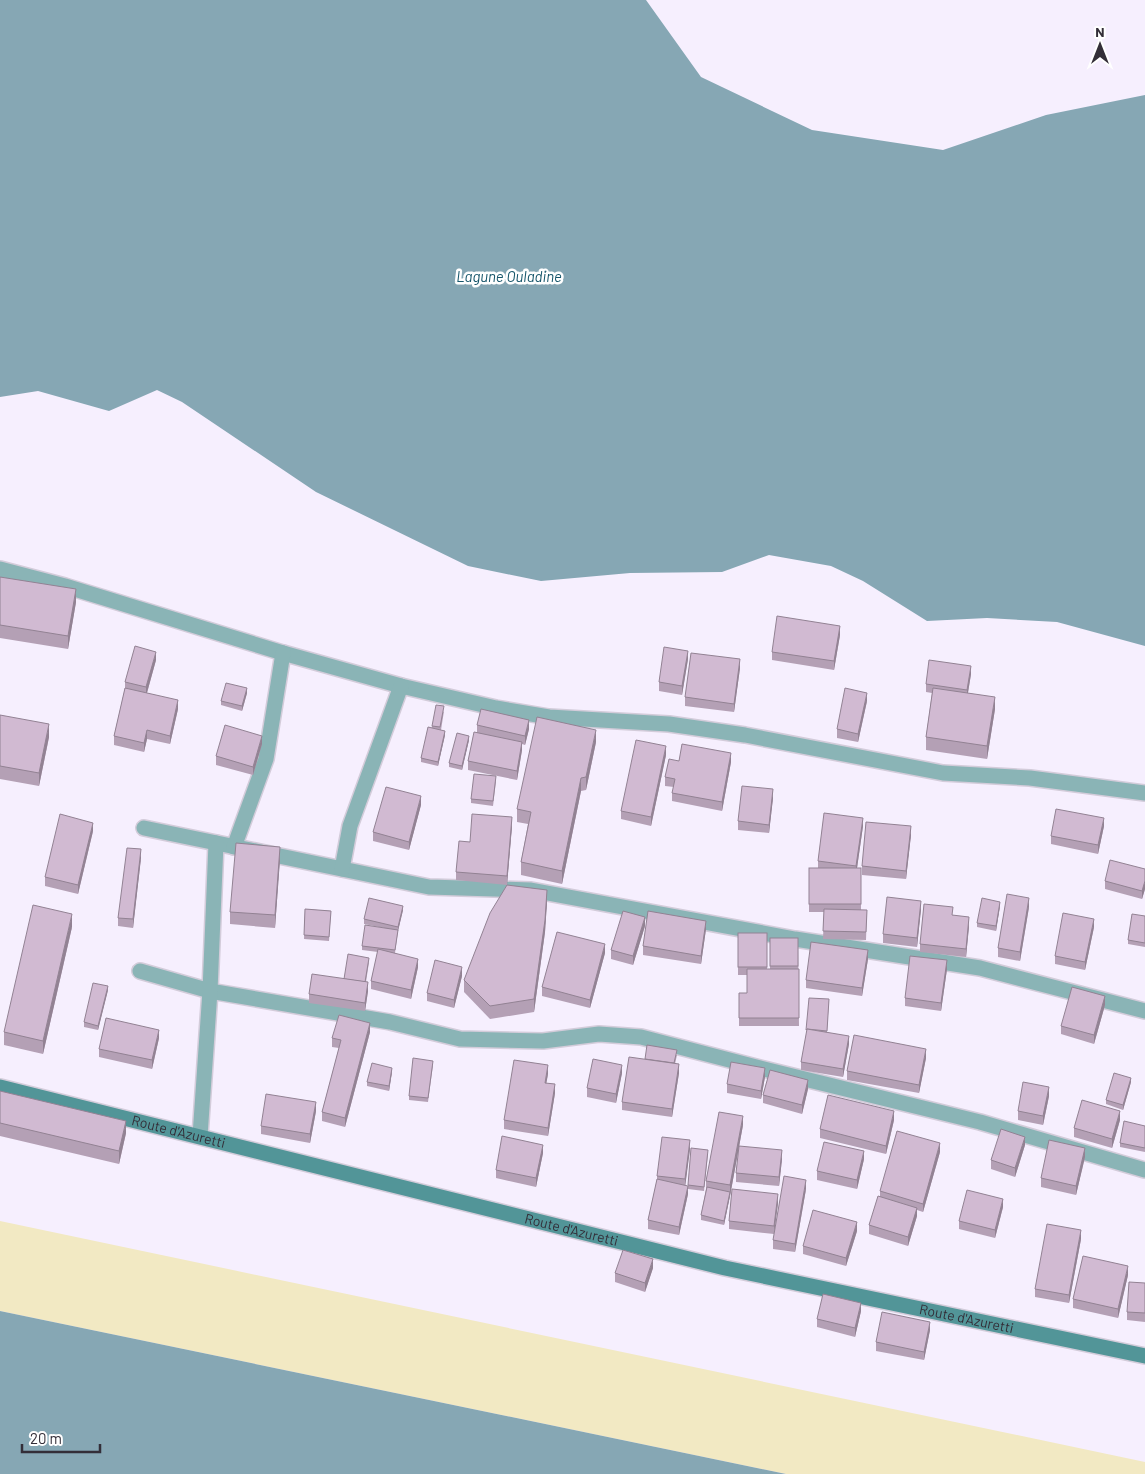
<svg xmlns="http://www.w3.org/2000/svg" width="1145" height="1474" viewBox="0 0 1145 1474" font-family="Barlow,sans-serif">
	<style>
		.sand { fill: #f2e9c3 }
		.water { fill: #86a7b4 }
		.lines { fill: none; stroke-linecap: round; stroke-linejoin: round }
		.street-casing { stroke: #d3ccda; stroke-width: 18 }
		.secondary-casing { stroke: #d3ccda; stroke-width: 18 }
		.street { stroke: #8ab4b6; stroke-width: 15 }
		.secondary { stroke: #529598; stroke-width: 15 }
		.wall { fill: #b4a0b5 }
		.shaded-wall { fill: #928293 }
		.building { fill: #d1bad2; stroke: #928293 }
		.labels { text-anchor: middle; stroke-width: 5; stroke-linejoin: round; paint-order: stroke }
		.street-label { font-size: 14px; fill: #332e38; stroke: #fff }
		.water-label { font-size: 15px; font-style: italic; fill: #15556a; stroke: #fff }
	</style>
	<rect width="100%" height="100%" fill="#f6effe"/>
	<path class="sand" d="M0,1221l1145,241v12h-359l-786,-163z"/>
	<g class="water">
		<path d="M0,0h646l55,77 111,53 131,20 103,-35 99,-20v551l-88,-24 -70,-4 -60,3 -64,-40 -32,-15 -62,-11 -47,17 -92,1 -89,8 -73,-15 -152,-74 -134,-90 -25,-12 -48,21 -71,-20 -38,6z"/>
		<path d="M0,1311l786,163h-786z"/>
	</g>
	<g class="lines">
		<defs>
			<g id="street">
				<path d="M0,569l65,17 218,67 118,33 95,22 53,9 120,7 76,11 198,38 87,5 115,15"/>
				<path d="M144,828l285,59 102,3 264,49 185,29 165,43"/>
				<path d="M234,847l32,-88 17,-106"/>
				<path d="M342,869l8,-43 51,-140"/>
				<path d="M140,971l70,20 180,31 70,17 83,2 56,-7 42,3 127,33 212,52 165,48"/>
				<path d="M200,1136l10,-145 6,-148"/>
			</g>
			<g id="secondary">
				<path id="s1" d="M0,1087l725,181 420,88"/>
			</g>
		</defs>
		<use href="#street" class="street-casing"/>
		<use href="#secondary" class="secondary-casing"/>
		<use href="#street" class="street"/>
		<use href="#secondary" class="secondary"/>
	</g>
	<g class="wall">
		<path d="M0,577l76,25 -8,47 -68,-11z"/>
		<path d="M840,635l-6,35 -62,-10v-8z"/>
		<path d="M688,659l-6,36 -23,-4v-9z"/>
		<path d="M156,660l-9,33 31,16 -8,35 -23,-5 -3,13 -30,-7v-9l11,-48v-6z"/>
		<path d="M740,668l-6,44 -49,-6v-9z"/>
		<path d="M971,674l-3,19 27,16 -8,50 -61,-9v-13l6,-44 -6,-1v-8z"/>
		<path d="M247,693l-5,18 -21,-6v-4z"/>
		<path d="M867,701l-9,41 -21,-4v-9z"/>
		<path d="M444,711l-3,19 4,5 -7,31 -17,-4v-4l11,-32z"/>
		<path d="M0,715l49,22 -10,49 -39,-7z"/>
		<path d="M477,725l52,4 -4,16 -3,-1v6l-5,30 -49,-10v-9l9,-28z"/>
		<path d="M469,740l-7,30 -13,-3v-4z"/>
		<path d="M596,742l-10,48 -5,1 -19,93 -41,-9v-13l7,-38 -11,-2v-13z"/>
		<path d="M262,744l-9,31 -37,-10v-9z"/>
		<path d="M666,755l-15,71 -30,-7v-8z"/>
		<path d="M679,761l52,1 -9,49 -50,-10v-8l2,-6 -9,-1v-9z"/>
		<path d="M496,781l-3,25 -22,-3v-4z"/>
		<path d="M773,798l-4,35 -31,-3v-9z"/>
		<path d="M421,805l-12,45 -36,-9v-9z"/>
		<path d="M512,826l-5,59 -51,-5v-8l14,-30z"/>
		<path d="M863,826l-6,42h4v42h6l-1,30 -43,-1 1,-27h-15v-44h9v-7z"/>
		<path d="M1104,826l-6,28 -47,-10v-8z"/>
		<path d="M93,831l-15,63 -33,-8v-9z"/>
		<path d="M911,835l-5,44 -44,-4v-9z"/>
		<path d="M141,858l-8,70 -15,-2v-8z"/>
		<path d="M280,859l-5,69 -45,-4v-12z"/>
		<path d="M1145,869v20l-3,10 -37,-10v-8z"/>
		<path d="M547,902l-2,30 -11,80 -44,7 -26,-27v-12z"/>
		<path d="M1000,906l-4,25 -19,-4v-4z"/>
		<path d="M1029,907l-9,54 -22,-4v-9z"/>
		<path d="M305,909l26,2 -2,30 -25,-2z"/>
		<path d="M921,909l-4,38 -34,-4v-9z"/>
		<path d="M403,910l-5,21 -3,22 23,14 -7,32 -40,-10v-8l7,-29 -16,-2v-4l22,-18 -20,-4v-5z"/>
		<path d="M953,915l16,11 -3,31 -46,-5v-8z"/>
		<path d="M1145,916v31l-17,-3v-4z"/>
		<path d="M645,926l-12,39 -22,-6v-9z"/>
		<path d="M72,927l-29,127 -39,-9v-13z"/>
		<path d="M1094,927l-9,43 -30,-6v-8z"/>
		<path d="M706,929l-5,35 -58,-9v-9z"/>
		<path d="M738,933h29v36h3v-31h28l1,88h-60v-33h8v-18h-9z"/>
		<path d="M605,953l-15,55 -48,-12v-9z"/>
		<path d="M868,959l-6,37 -56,-8v-8z"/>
		<path d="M369,962l-3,20 2,9 -3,20 -56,-8v-9l35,-15z"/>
		<path d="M947,969l-6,42 -36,-5v-8z"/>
		<path d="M462,976l-8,32 -27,-7v-8z"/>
		<path d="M108,990l-10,40 -14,-3v-5z"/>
		<path d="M829,999l-2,33 22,12 -6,33 -42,-7v-8z"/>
		<path d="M1105,1005l-11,39 -33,-10v-8z"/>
		<path d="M370,1032l-25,95 -23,-6v-9l17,-64 -7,-1v-9z"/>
		<path d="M159,1038l-7,31 -53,-12v-8z"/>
		<path d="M677,1055l-2,9 4,9 -7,44 -50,-7v-8l23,-43z"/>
		<path d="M926,1058l-7,35 -72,-13v-9z"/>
		<path d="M433,1065l-5,37 -19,-2v-4z"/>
		<path d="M392,1072l-3,19 -22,-5v-4z"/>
		<path d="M622,1073l-6,30 -29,-6v-9z"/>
		<path d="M548,1074l-2,9 9,10 -7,43 -44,-7v-9z"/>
		<path d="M765,1077l-4,22 -34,-6v-9z"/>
		<path d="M1131,1082l-8,28 -17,-6v-4z"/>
		<path d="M808,1089l-6,25 -39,-11v-8z"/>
		<path d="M0,1091l126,42 -7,31 -119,-28z"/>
		<path d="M1049,1096l-6,29 -25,-5v-9z"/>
		<path d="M316,1111l-6,32 -49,-9v-8z"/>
		<path d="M894,1120l-8,34 -66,-16v-9z"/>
		<path d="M1120,1120l-8,28 -38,-11v-9z"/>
		<path d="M743,1125l-13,71 -6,29 -23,-5v-5l5,-26v-8z"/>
		<path d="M1145,1126v26l-25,-5v-4z"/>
		<path d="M1025,1145l-10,32 -24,-8v-9z"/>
		<path d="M690,1149l-5,36 3,9 -9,41 -31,-6v-9l9,-40v-4z"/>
		<path d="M940,1152l-17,60 -6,-2v6l-9,30 -39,-12v-9l11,-28v-6z"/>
		<path d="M543,1153l-7,34 -40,-9v-8z"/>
		<path d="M708,1154l-4,37 -16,-2v-4z"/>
		<path d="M1085,1157l-9,38 -35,-8v-9z"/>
		<path d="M782,1159l-3,27 -43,-4v-9z"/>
		<path d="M864,1159l-7,30 -40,-9v-9z"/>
		<path d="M806,1189l-11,63 -22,-3v-9z"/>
		<path d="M778,1203l-4,31 -45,-5v-8z"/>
		<path d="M1003,1207l-8,31 -36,-9v-8z"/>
		<path d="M857,1231l-11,35 -43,-12v-8z"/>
		<path d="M1081,1239l-12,64 -34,-6v-8z"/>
		<path d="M653,1268l-8,24 -30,-10v-9z"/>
		<path d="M1128,1275l-10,43 -45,-10v-9z"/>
		<path d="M1145,1283v39l-18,-2v-8z"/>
		<path d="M861,1311l-6,26 -38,-10v-8z"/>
		<path d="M930,1330l-6,30 -48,-9v-9z"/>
	</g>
	<g class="shaded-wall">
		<path d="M76,589v13l-8,47v-13z"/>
		<path d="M840,626v9l-6,35v-9z"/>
		<path d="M688,651v8l-6,36v-9z"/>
		<path d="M156,652v8l-10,36v-9z"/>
		<path d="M740,659v9l-6,44v-8z"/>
		<path d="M971,666v8l-4,24v-8z"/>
		<path d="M247,688v5l-5,18v-5z"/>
		<path d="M867,693v8l-9,41v-8z"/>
		<path d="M995,697v12l-8,50v-13z"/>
		<path d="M178,700v9l-8,35v-8z"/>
		<path d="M529,720v9l-4,16v-9z"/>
		<path d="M49,724v13l-10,49v-13z"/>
		<path d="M147,730v9l-3,13v-9z"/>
		<path d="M596,730v12l-10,48v-13z"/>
		<path d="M445,731v4l-7,31v-4z"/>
		<path d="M262,736v8l-9,31v-8z"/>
		<path d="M469,736v4l-7,30v-4z"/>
		<path d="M522,742v8l-5,30v-9z"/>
		<path d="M666,746v9l-15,71v-9z"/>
		<path d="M731,753v9l-9,49v-9z"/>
		<path d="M581,778v13l-19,93v-13z"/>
		<path d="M773,789v9l-4,35v-8z"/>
		<path d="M421,796v9l-12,45v-8z"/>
		<path d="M512,817v9l-5,59v-9z"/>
		<path d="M863,818v8l-7,49v-9z"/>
		<path d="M1104,818v8l-6,28v-9z"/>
		<path d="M93,823v8l-15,63v-9z"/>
		<path d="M911,826v9l-5,44v-8z"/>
		<path d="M280,847v12l-5,69v-13z"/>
		<path d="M141,849v9l-8,70v-9z"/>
		<path d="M1145,881v8l-3,10v-8z"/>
		<path d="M547,890v12l-2,30 -11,80v-13z"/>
		<path d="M1029,898v9l-9,54v-9z"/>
		<path d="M921,901v8l-4,38v-9z"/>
		<path d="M1000,902v4l-4,25v-5z"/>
		<path d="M403,906v4l-5,21v-4z"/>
		<path d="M72,914v13l-29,127v-13z"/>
		<path d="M645,917v9l-12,39v-9z"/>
		<path d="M969,917v9l-3,31v-8z"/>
		<path d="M1094,919v8l-9,43v-8z"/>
		<path d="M706,921v8l-5,35v-8z"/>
		<path d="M605,944v9l-15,55v-8z"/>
		<path d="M868,950v9l-6,37v-8z"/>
		<path d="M418,959v8l-7,32v-9z"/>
		<path d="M947,960v9l-6,42v-8z"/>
		<path d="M462,967v9l-8,32v-8z"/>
		<path d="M368,982v9l-3,20v-8z"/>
		<path d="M108,986v4l-10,40v-4z"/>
		<path d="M1105,996v9l-11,39v-9z"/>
		<path d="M370,1023v9l-25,95v-9z"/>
		<path d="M159,1030v8l-7,31v-9z"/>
		<path d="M849,1036v8l-6,33v-8z"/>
		<path d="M926,1049v9l-7,35v-8z"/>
		<path d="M679,1064v9l-7,44v-8z"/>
		<path d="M548,1065v9l-3,17v-8z"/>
		<path d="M622,1065v8l-6,30v-9z"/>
		<path d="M392,1068v4l-3,19v-5z"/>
		<path d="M765,1068v9l-4,22v-8z"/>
		<path d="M1131,1078v4l-8,28v-5z"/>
		<path d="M808,1080v9l-6,25v-9z"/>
		<path d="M555,1084v9l-7,43v-8z"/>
		<path d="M1049,1087v9l-6,29v-9z"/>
		<path d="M316,1102v9l-6,32v-9z"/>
		<path d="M894,1111v9l-8,34v-8z"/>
		<path d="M1120,1111v9l-8,28v-9z"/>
		<path d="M743,1116v9l-13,71 -6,29v-4l6,-29v-7z"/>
		<path d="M126,1121v12l-7,31v-13z"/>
		<path d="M1025,1137v8l-10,32v-9z"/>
		<path d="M690,1140v9l-5,39v-9z"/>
		<path d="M940,1143v9l-17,60v-8z"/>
		<path d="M543,1145v8l-7,34v-9z"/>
		<path d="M1085,1148v9l-9,38v-9z"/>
		<path d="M782,1150v9l-3,27v-9z"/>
		<path d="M864,1151v8l-7,30v-9z"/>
		<path d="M806,1180v9l-11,63v-8z"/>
		<path d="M688,1186v8l-9,41v-8z"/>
		<path d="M778,1194v9l-4,31v-8z"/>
		<path d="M1003,1199v8l-8,31v-8z"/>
		<path d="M917,1208v8l-9,30v-9z"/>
		<path d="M857,1222v9l-11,35v-8z"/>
		<path d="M1081,1230v9l-12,64v-8z"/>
		<path d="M653,1259v9l-8,24v-9z"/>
		<path d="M1128,1266v9l-10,43v-9z"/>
		<path d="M861,1303v8l-6,26v-9z"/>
		<path d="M930,1322v8l-6,30v-8z"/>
	</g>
	<g class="building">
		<path d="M0,577l76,12 -8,47 -68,-11z"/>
		<path d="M777,616l63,10 -6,35 -62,-9z"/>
		<path d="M135,646l21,6 -10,35 -21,-5z"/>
		<path d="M664,647l24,4 -6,35 -23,-4z"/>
		<path d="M691,653l49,6 -6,45 -49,-7z"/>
		<path d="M929,660l42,6 -4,24 -41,-6z"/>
		<path d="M226,683l21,5 -5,18 -21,-5z"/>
		<path d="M125,688l53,12 -8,36 -23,-6 -3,13 -30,-7z"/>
		<path d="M845,688l22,5 -9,41 -21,-5z"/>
		<path d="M933,688l62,9 -8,49 -61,-9z"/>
		<path d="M436,705l8,1 -4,21 -8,-1z"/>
		<path d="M481,709l48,11 -4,16 -48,-11z"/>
		<path d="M0,715l49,9 -10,49 -39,-7z"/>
		<path d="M537,717l59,13 -10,47 -5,1 -19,93 -41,-9 10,-50 -14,-3z"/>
		<path d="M225,725l37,11 -9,31 -37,-11z"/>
		<path d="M428,727l17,4 -7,31 -17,-4z"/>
		<path d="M474,732l48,10 -5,29 -49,-10z"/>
		<path d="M457,733l12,3 -7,30 -13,-3z"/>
		<path d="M636,740l30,6 -15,71 -30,-6z"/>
		<path d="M682,744l49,9 -9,49 -50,-9 3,-14 -10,-2 4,-18 10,2z"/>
		<path d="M474,774l22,2 -3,25 -22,-2z"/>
		<path d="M742,786l31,3 -4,36 -31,-4z"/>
		<path d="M386,787l35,9 -12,46 -36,-10z"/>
		<path d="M1056,809l48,9 -6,27 -47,-9z"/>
		<path d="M824,813l39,5 -7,48 -38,-5z"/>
		<path d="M60,814l33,9 -15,62 -33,-8z"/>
		<path d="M472,814l40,3 -5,59 -51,-4 3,-31 11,1z"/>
		<path d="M866,822l45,4 -5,45 -44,-5z"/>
		<path d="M236,843l44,4 -5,68 -45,-3z"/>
		<path d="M127,848l14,1 -8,70 -15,-1z"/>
		<path d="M1110,860l35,9v12l-3,10 -37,-10z"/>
		<rect x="809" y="868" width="52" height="36"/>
		<path d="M507,885l40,5 -2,30 -11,79 -44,7 -26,-26 26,-67z"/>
		<path d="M1007,894l22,4 -9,54 -22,-4z"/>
		<path d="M887,897l34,4 -4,37 -34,-4z"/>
		<path d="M369,898l34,8 -5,21 -34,-8z"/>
		<path d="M982,898l18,4 -4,24 -19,-3z"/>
		<path d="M924,904l29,3 -1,8 17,2 -3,32 -46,-5z"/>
		<path d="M33,905l39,9 -29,127 -39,-9z"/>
		<path d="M305,909l26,2 -2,26 -25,-2z"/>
		<path d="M824,909l43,1 -1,22 -43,-1z"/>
		<path d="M623,911l22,6 -12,39 -22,-6z"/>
		<path d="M648,911l58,10 -5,35 -58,-10z"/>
		<path d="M1063,913l31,6 -9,43 -30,-6z"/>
		<path d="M1132,914l13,2v27l-17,-3z"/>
		<path d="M365,925l33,5 -3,20 -33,-4z"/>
		<path d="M557,932l48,12 -15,56 -48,-13z"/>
		<rect x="738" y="933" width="29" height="34"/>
		<rect x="770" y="938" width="28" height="28"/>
		<path d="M811,942l57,8 -6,38 -56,-8z"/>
		<path d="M378,949l40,10 -7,31 -40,-9z"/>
		<path d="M348,954l21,4 -4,24 -21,-3z"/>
		<path d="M910,956l37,4 -6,43 -36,-5z"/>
		<path d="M435,960l27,7 -8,33 -27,-7z"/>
		<path d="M747,969h52v49h-60v-25h8z"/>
		<path d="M312,974l56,8 -3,21 -56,-9z"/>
		<path d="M93,983l15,3 -10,40 -14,-4z"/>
		<path d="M1072,987l33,9 -11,39 -33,-9z"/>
		<path d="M809,998l20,1 -2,32 -20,-2 -1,1z"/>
		<path d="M339,1015l31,8 -25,95 -23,-6 19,-72 -9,-2z"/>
		<path d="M106,1018l53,12 -7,30 -53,-11z"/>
		<path d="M807,1029l42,7 -6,33 -42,-7z"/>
		<path d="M854,1035l72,14 -7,36 -72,-14z"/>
		<path d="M647,1045l30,5 -3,13 -29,-4z"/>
		<path d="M629,1057l50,7 -7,45 -50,-7z"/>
		<path d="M413,1058l20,3 -5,37 -19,-2z"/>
		<path d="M593,1059l29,6 -6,29 -29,-6z"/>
		<path d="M514,1060l34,5 -3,18 10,1 -7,44 -44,-8z"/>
		<path d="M731,1062l34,6 -4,23 -34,-7z"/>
		<path d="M372,1063l20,5 -3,18 -22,-4z"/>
		<path d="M770,1070l38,10 -6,25 -39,-10z"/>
		<path d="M1114,1073l17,5 -8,27 -17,-5z"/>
		<path d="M1023,1082l26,5 -6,29 -25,-5z"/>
		<path d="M0,1091l126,30 -7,30 -119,-28z"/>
		<path d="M266,1094l50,8 -6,32 -49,-8z"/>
		<path d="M828,1095l66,16 -8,35 -66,-17z"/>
		<path d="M1082,1100l38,11 -8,28 -38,-11z"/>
		<path d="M719,1112l24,4 -13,69 -24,-4z"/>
		<path d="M1124,1121l21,5v22l-25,-5z"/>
		<path d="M1001,1129l24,8 -10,31 -24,-8z"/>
		<path d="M897,1131l43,12 -17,61 -43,-13z"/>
		<path d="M502,1136l41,9 -7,33 -40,-8z"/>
		<path d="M662,1137l28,3 -5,39 -28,-3z"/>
		<path d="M1049,1140l36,8 -9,38 -35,-8z"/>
		<path d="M824,1142l40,9 -7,29 -40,-9z"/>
		<path d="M739,1146l43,4 -3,27 -43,-4z"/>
		<path d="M691,1148l17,2 -4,37 -16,-2z"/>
		<path d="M784,1176l22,4 -11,64 -22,-4z"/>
		<path d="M657,1179l31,7 -9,41 -31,-7z"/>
		<path d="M707,1187l23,5 -6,29 -23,-6z"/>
		<path d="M732,1189l46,5 -4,32 -45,-5z"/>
		<path d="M967,1190l36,9 -8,31 -36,-9z"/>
		<path d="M878,1196l39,12 -9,29 -39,-12z"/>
		<path d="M813,1210l44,12 -11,36 -43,-12z"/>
		<path d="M1047,1224l34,6 -12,65 -34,-6z"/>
		<path d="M623,1250l30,9 -8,24 -30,-10z"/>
		<path d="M1083,1256l45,10 -10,43 -45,-10z"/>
		<path d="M1129,1282l16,1v30l-18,-1z"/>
		<path d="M823,1294l38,9 -6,25 -38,-9z"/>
		<path d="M882,1312l48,10 -6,30 -48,-10z"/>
	</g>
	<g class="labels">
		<g class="street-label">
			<text dy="5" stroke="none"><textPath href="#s1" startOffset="184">Route d'Azuretti</textPath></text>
			<text dy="5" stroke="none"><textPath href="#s1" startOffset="589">Route d'Azuretti</textPath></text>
			<text dy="5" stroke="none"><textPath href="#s1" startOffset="994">Route d'Azuretti</textPath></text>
		</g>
		<g class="water-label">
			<text x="509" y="282">Lagune Ouladine</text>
		</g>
	</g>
	<g transform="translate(1100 45)" stroke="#ffffff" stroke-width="4" paint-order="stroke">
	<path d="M0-4L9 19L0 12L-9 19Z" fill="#332e38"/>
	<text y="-8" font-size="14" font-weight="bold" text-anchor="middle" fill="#332e38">N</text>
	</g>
	<path d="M22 1444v8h78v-8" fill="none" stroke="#332e38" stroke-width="2.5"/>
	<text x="30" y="1444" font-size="15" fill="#332e38" stroke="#ffffff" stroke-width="4" paint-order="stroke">20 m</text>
</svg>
